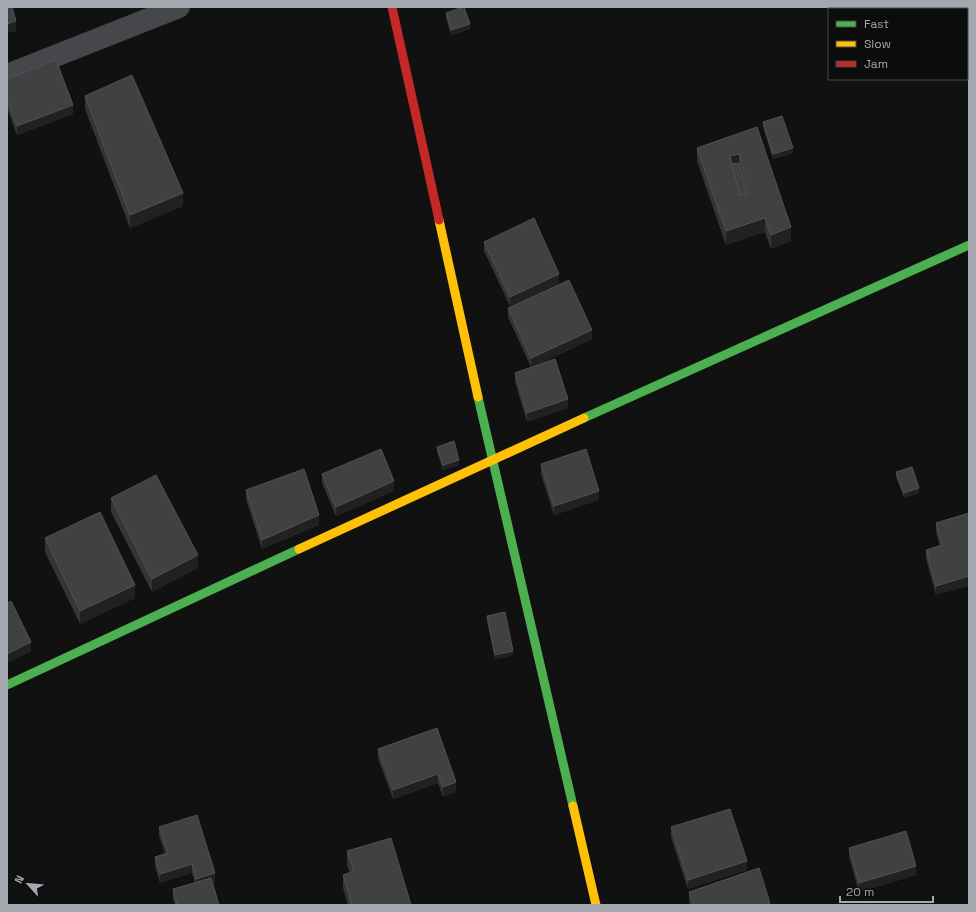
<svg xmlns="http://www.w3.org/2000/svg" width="976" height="912" viewBox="0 0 976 912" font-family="'Space Grotesk',sans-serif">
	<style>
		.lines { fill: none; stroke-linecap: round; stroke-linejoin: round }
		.street { stroke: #46474a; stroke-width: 22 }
		.fast { stroke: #4caf50; stroke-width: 9 }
		.slow { stroke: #ffc107; stroke-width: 9 }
		.jam { stroke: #c62828; stroke-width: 9 }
		.wall { fill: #343536 }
		.shaded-wall { fill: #212122 }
		.building { fill: #404143; stroke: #505155; fill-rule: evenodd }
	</style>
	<rect width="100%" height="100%" fill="#111112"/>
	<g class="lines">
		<path class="street" d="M7,75l172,-68"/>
		<g class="fast">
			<path d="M478,397l95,409"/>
			<path d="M584,418l385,-173"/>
			<path d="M7,685l292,-136"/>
		</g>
		<g class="slow">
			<path d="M439,220l39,177"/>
			<path d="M299,549l285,-131"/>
			<path d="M573,806l23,99"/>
		</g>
		<path class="jam" d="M392,7l47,213"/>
	</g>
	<g class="wall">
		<path d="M446,13l24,16 -19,6 -5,-18z"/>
		<path d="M7,79l66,35 -56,21 -10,-27z"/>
		<path d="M85,96l98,110 -53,22 -45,-119z"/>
		<path d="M763,122l30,31 -20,6 -10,-32z"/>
		<path d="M757,127l34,114 -20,8 -6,-17 -39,13 -29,-84v-13z"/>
		<path d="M484,242l75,41 -49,23 -26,-55z"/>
		<path d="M508,308l84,31 -59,28 35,41 -41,14 -12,-40v-9l16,-6 -23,-50z"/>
		<path d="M437,447l22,18 -16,5 -6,-18z"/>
		<path d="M541,464l58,36 -45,15 -13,-41z"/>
		<path d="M896,472l23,21 -15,5 -8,-21z"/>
		<path d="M322,474l72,17 -58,25 -14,-33z"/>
		<path d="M246,490l73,35 -57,24 -16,-50z"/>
		<path d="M111,498l87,70 -46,24 -41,-80z"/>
		<path d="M969,513l-33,82 -10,-36v-9l14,-4 -4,-14v-9z"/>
		<path d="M45,538l90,60 -55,26 -35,-72z"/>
		<path d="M487,616l26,39 -18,4 -8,-38z"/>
		<path d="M437,728l19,64 -13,5 -5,-14 -45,16 -15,-41v-9z"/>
		<path d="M159,827l56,56h-2l6,22h-44l-2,-6v-10l22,-6 -3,-10 -32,10 -5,-17v-9l10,-4 -6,-17z"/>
		<path d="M671,827l76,43 -59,19 -17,-52z"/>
		<path d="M849,848l67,27 -57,17 -10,-35z"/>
		<path d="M347,851l64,54h-63l-5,-17v-13l7,-2 -3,-8z"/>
		<path d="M689,892l81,13h-80l-1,-3z"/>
	</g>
	<g class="shaded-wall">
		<path d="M16,21v10l-9,2v-9z"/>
		<path d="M470,24v5l-19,6v-5z"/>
		<path d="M73,105v9l-56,21v-9z"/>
		<path d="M793,148v5l-20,6v-5z"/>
		<path d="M739,154v14l-8,1 -1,-13z"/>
		<path d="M183,193v13l-53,22v-13z"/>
		<path d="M765,218v14l-39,13v-14z"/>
		<path d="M791,227v14l-20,8v-14z"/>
		<path d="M559,274v9l-49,23v-9z"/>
		<path d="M592,330v9l-61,29v-10z"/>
		<path d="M568,399v9l-41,14v-9z"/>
		<path d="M459,460v5l-16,5v-5z"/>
		<path d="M394,481v10l-58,25v-9z"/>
		<path d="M919,488v5l-15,5v-5z"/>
		<path d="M599,491v9l-45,15v-9z"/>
		<path d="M319,515v10l-57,24v-9z"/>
		<path d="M198,555v13l-46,24v-13z"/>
		<path d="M969,576v10l-33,9v-9z"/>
		<path d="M135,585v13l-55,26v-13z"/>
		<path d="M31,642v10l-24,11v-9z"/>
		<path d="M513,651v4l-18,4v-4z"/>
		<path d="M438,774v9l-45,16v-9z"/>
		<path d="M456,782v10l-13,5v-10z"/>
		<path d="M747,861v9l-59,19v-9z"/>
		<path d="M192,864v9l-32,10v-9z"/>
		<path d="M916,866v9l-57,17v-9z"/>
		<path d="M215,873v10l-19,5v-9z"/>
		<path d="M770,903v2h-6z"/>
	</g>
	<g class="building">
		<path d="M7,7h5l4,14 -9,3z"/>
		<path d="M463,7h1l6,17 -19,6 -5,-17z"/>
		<path d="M56,60l17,45 -56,21 -10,-27v-20z"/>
		<path d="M132,75l51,118 -53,22 -45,-119z"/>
		<path d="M782,116l11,32 -20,6 -10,-32z"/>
		<path d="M757,127l34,100 -20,8 -6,-17 -39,13 -29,-83zM739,154l10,39 -9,2 -10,-39z"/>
		<path d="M739,163l8,31 -7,1 -8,-31z"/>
		<path d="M534,218l25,56 -49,23 -26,-55z"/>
		<path d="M569,280l23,50 -61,28 -23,-50z"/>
		<path d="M555,359l13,40 -41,14 -12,-40z"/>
		<path d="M454,441l5,19 -16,5 -6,-18z"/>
		<path d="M381,449l13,32 -58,26 -14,-33z"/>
		<path d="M586,449l13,42 -45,15 -13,-42z"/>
		<path d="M912,467l7,21 -15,5 -8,-21z"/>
		<path d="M304,469l15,46 -57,25 -16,-50z"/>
		<path d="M156,475l42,80 -46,24 -41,-81z"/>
		<path d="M100,512l35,73 -55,26 -35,-73z"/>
		<path d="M969,513v63l-33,10 -10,-36 16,-5 -6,-22z"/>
		<path d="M11,601l20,41 -24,12v-51z"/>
		<path d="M505,612l8,39 -18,4 -8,-39z"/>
		<path d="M437,728l19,54 -13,5 -5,-13 -45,16 -15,-41z"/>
		<path d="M730,809l17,52 -59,19 -17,-53z"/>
		<path d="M197,815l18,58 -19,6 -4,-15 -32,10 -5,-17 13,-4 -9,-26z"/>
		<path d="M906,831l10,35 -57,17 -10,-35z"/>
		<path d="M391,838l20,67h-59l-9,-30 11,-4 -7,-20z"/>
		<path d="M759,868l11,35 -6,2h-71l-4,-13z"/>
		<path d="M211,878l8,27h-42l-4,-16z"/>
	</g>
	<rect width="976" height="912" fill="none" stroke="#a4a8b1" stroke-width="16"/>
	<rect x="828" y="8" width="140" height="72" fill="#0c0c0d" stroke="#494a4f"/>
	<rect x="836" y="21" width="20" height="6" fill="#4caf50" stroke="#494a4f"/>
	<text x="864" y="28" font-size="12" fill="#a4a8b1">Fast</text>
	<rect x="836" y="41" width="20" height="6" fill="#ffc107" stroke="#494a4f"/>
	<text x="864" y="48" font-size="12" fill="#a4a8b1">Slow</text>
	<rect x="836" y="61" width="20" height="6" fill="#c62828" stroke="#494a4f"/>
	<text x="864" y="68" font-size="12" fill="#a4a8b1">Jam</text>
	<g transform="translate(28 884) rotate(297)" stroke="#0c0c0d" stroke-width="3" paint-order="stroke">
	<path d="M0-3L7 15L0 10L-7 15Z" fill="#a4a8b1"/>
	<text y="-6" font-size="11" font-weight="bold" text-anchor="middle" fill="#a4a8b1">N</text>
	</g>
	<path d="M840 896v6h93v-6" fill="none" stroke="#a4a8b1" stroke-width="2"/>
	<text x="846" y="896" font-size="12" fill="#a4a8b1" stroke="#0c0c0d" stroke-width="3" paint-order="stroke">20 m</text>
</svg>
